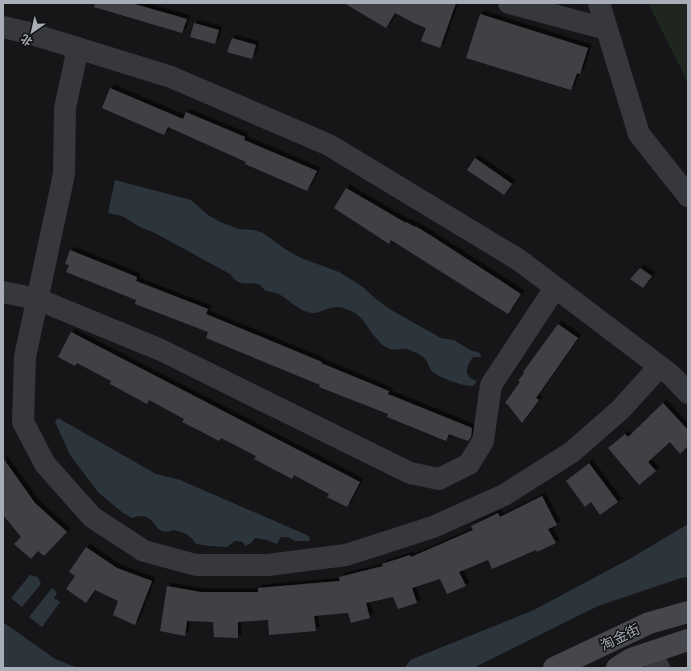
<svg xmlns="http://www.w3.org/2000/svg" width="691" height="671" viewBox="0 0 691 671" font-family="'Archivo Narrow','Noto Sans SC',sans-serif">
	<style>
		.green { fill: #1e261f }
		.water { fill: #2c353c }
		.building { fill: #404145; filter: url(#shadow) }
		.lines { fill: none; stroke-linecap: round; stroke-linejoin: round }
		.street { stroke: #37383d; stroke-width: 22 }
		.secondary { stroke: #45474d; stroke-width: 22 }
		.labels { text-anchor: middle; stroke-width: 3; stroke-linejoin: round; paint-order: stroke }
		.street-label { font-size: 14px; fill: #a8adb8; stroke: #111113 }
	</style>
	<defs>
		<filter id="shadow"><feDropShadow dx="3.5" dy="-3.5" stdDeviation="0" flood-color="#0009"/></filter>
	</defs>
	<rect width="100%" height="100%" fill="#161618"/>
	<path class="green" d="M648,3h40v80z"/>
	<g class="water">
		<path d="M115,180l76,20 17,15 12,7 19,7 15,1 9,3 22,16 16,9 38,14 24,15 13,12 15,11 50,28 13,2 16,10 10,3 1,4h-8c-7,10 -11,19 4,24l-4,5c-10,0 -35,-8 -42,-16 -2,-2 -2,-5 -4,-8 -2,-6 -11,-9 -17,-12 -9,-4 -15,4 -26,-4 -2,-1 -4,-4 -6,-6 -13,-13 -12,-24 -32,-31 -14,-6 -22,4 -33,4 -15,-1 -24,-15 -37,-20 -3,-1 -6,-1 -9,-2 -3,-1 -5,-4 -7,-6 -12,-5 -20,4 -30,-11l-75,-41 -13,-5 -20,-12 -14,-3z"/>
		<path d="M58,418l98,56 24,6 129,56 1,5h-15l-7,-4h-7l-4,7 -10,-4 -12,-2 -4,5 -6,3 -2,-4 -8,-1 -8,6 -17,-1 -14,-2c-6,-10 -13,-12 -23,-14 -19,8 -16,-14 -32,-14 -3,0 -6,1 -9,2l-9,-5 -25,-21 -28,-37 -15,-33z"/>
		<path d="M688,524v53l-7,1 -83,28 -125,62h-68l5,-8 124,-50 99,-53z"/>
		<path d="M30,575l8,2 3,7 -19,23 -11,-9z"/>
		<path d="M52,588l5,5 -3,5 6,4 -18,25 -13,-10z"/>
		<path d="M3,622l52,37 23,9h-75z"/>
	</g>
	<g class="building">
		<path d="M95,3h36l56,16 -5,14 -88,-26z"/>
		<path d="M344,3h112l-16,45 -19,-7 5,-13 -12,-5 -19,-10 -9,15z"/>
		<path d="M480,14l108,34 -8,26 -3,-1 -6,17 -105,-32z"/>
		<path d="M194,23l25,7 -4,14 -25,-7z"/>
		<path d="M232,38l24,7 -4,14 -25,-7z"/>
		<path d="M110,88l73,31 3,-7 59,25 -1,3 73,31 -10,20 -62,-27 1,-2 -78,-35 -4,8 -62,-27z"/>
		<path d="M475,158l37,26 -8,11 -37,-25z"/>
		<path d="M346,188l60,35v-1l9,5v-1l15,9 91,59 -13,20 -117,-74 -2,4 -55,-36z"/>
		<path d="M70,250l67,27 -1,4 72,28 -2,5 116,48 -1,1 68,28 -1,3 84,34 -1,9 -3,4 -19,-7 -3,7 -59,-24 1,-3 -69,-27 1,-2 -114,-47 2,-6 -73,-28 1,-4 -70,-28 3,-7 -4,-1z"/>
		<path d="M640,268l12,8 -9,12 -13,-9z"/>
		<path d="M558,324l20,14 -42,60 3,2 -17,23 -14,-18 -3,-2 15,-21 -2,-1 6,-8 -1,-1z"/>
		<path d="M71,332l289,150 -13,25 -20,-10 2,-3 -35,-19 -2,4 -38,-20 2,-3 -35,-18 -2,3 -15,-8 -22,-11 2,-3 -35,-19 -2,4 -37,-20 1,-3 -34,-18 -2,3 -17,-9z"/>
		<path d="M663,403l25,27v16l-8,8 -10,-12 -22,20 8,9 -17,14 -31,-37 17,-14 3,3z"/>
		<path d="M3,458l32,45 32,29 -23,24 -6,-5 -7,8 -17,-15 7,-7 -18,-22z"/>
		<path d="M589,463l29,39 -18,13 -9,-13 -6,5 -19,-26z"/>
		<path d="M542,496l15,29 -9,4 8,14 -19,9 -1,-2 -44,19 -4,-9 -29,12 7,14 -19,8 -7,-15 -28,9 5,15 -19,6 -5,-12 -27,6 4,15 -19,5 -3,-10 -34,3 2,15 -47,4 -1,-15 -30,2v16l-24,-1 -1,-15 -26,-1 -2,15 -25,-5 7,-45 33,6h58v-4l82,-7 -1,-4 44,-11 -1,-2 28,-9 1,2 62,-27 -2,-4 27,-13 2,4z"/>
		<path d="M86,547l31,21 35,13 -17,44 -22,-10 5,-14 -23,-11 -9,13 -20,-14 9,-13 -6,-4z"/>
	</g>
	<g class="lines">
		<g class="street">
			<path d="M509,3l97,26"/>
			<path d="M599,3l40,131 49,62"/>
			<path d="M3,27l26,6 142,44 158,68 190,115 152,115 17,18"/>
			<path d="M78,48l-13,60 -1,66 -39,183 -2,65 22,42 47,53 52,34 52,14h72l78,-10 87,-28 71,-32 68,-43 49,-43 38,-42"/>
			<path d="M3,292l34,7 124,51 249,123 29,6 30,-15 14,-23 8,-56 64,-97"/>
			<path d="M650,653l9,15"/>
		</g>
		<g class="secondary">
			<path d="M554,668l95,-45 39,-11"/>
			<path d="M617,668l14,-9 57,-19"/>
		</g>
	</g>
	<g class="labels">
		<g class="street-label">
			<text transform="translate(620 637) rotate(-26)" y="5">淘金街</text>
		</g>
	</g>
	<rect width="691" height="671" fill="none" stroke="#a8adb8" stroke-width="8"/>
	<g transform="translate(32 32) rotate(214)" stroke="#111113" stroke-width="3" paint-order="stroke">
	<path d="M0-3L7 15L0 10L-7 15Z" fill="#a8adb8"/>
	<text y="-6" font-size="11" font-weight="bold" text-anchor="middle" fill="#a8adb8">北</text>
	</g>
</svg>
